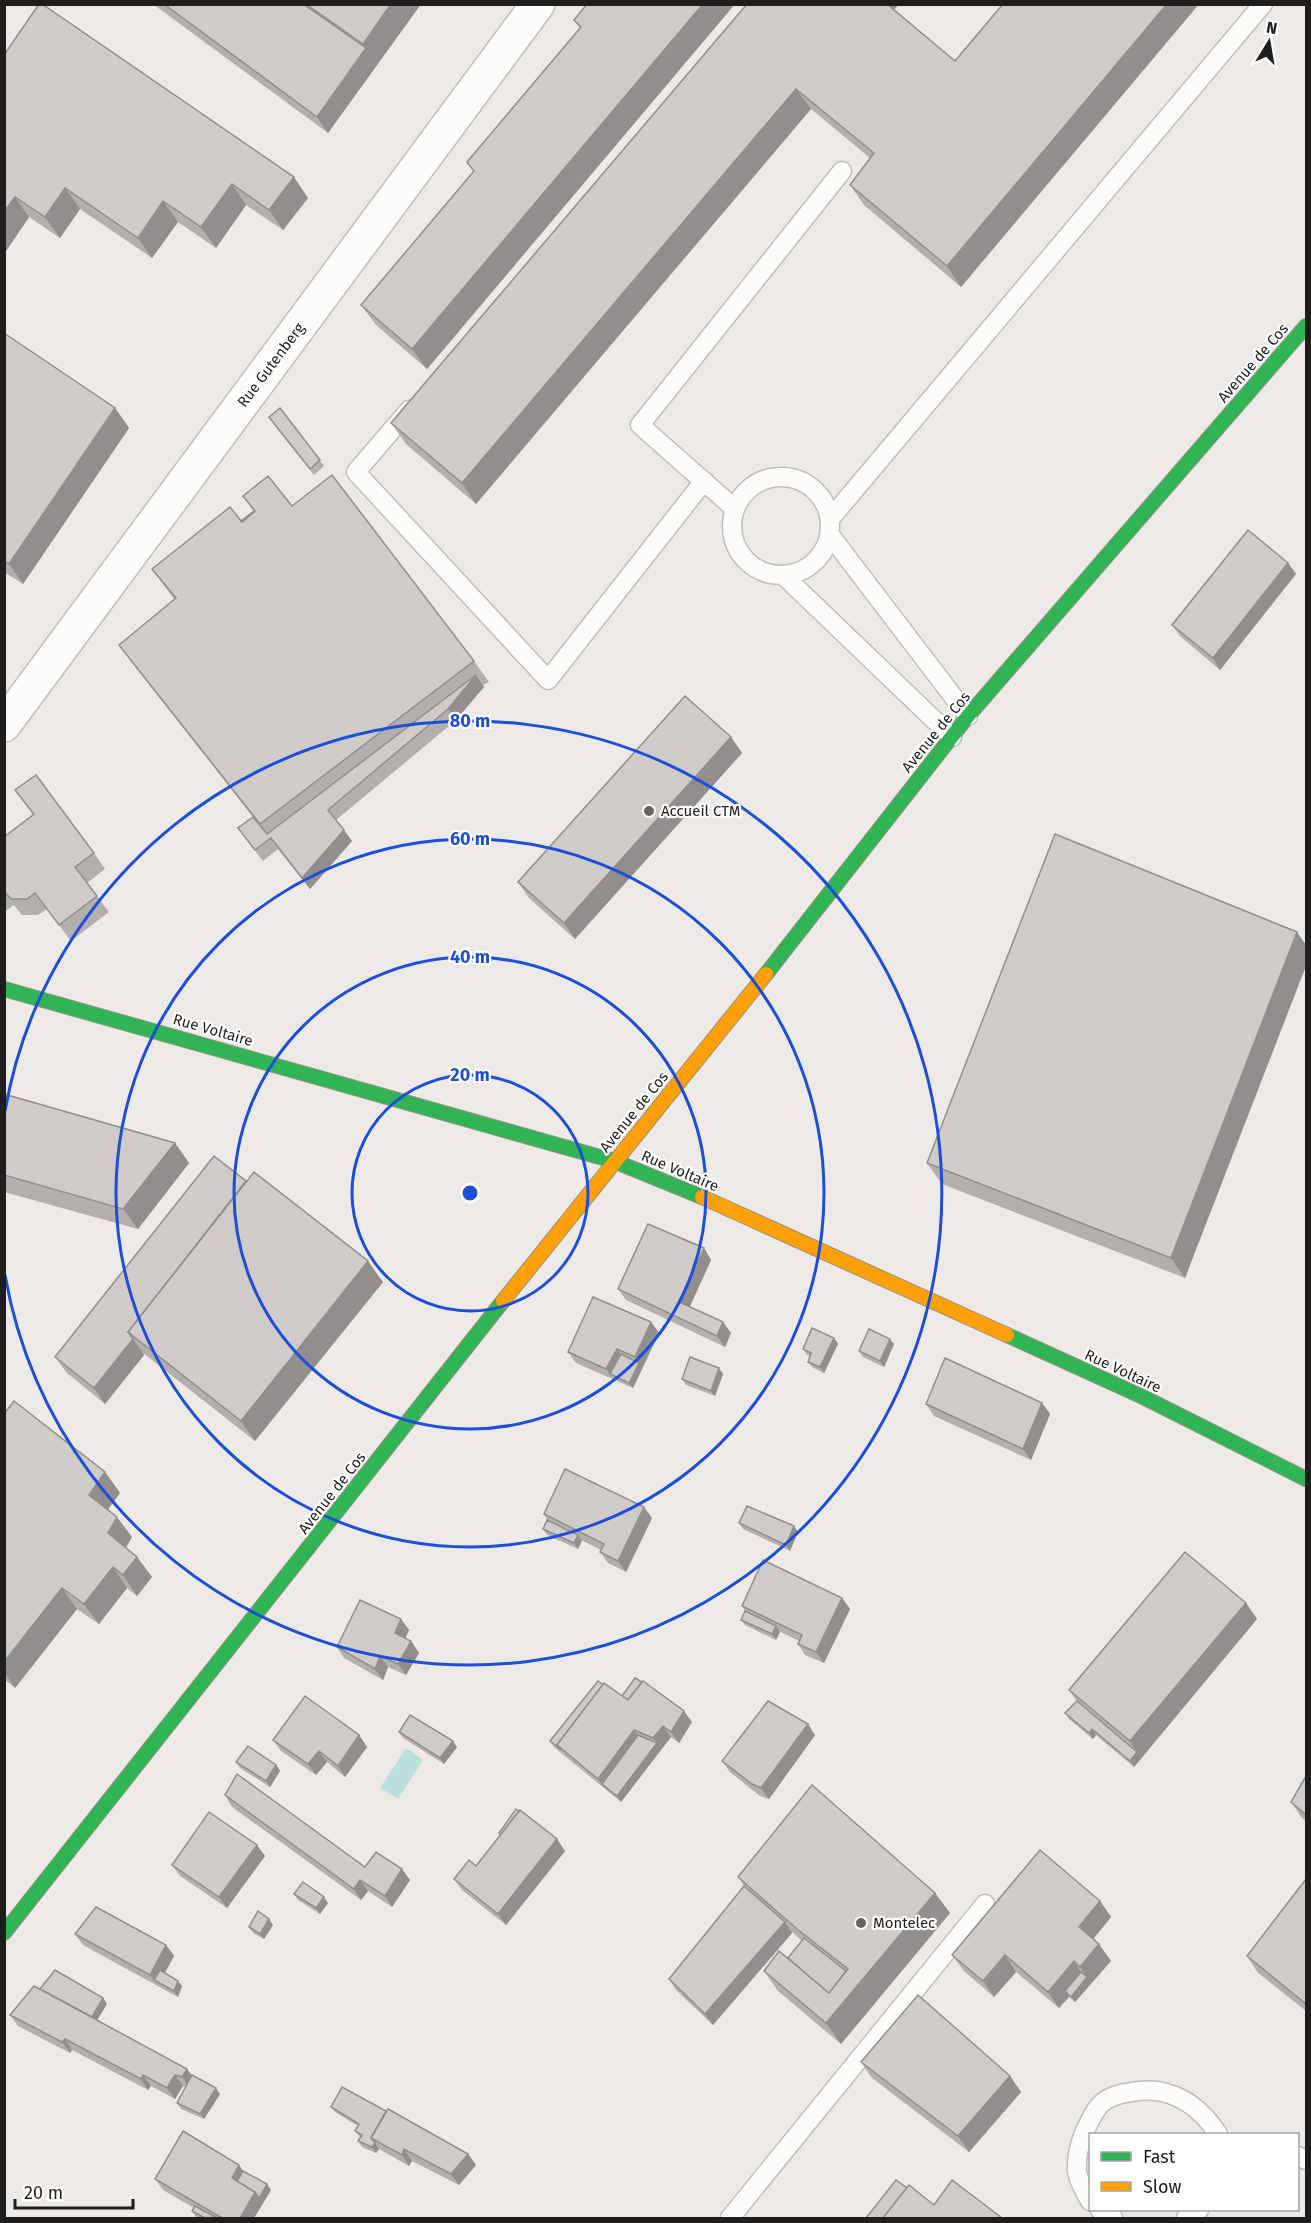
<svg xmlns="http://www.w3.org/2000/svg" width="1311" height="2223" viewBox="0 0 1311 2223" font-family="'Fira Sans',sans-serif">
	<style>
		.water { fill: #bcdedd }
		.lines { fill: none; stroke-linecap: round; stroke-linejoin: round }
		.lane-casing { stroke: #bfbebd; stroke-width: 21 }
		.street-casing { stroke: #bfbebd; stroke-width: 36 }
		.fast-casing { stroke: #959280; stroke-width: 16 }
		.slow-casing { stroke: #959280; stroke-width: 16 }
		.lane { stroke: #fcfcfb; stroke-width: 18 }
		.street { stroke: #fcfcfb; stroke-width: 33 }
		.fast { stroke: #30b455; stroke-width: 14 }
		.slow { stroke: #ff9f0a; stroke-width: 14 }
		.wall { fill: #b2afad }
		.shaded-wall { fill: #918e8d }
		.building { fill: #cfcbc9; stroke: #918e8d; stroke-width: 1.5 }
		.ring { fill: none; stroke: #1d4ed8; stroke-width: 3 }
		.poi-dot { fill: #666564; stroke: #fff; stroke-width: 2 }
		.labels { text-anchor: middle; stroke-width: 4.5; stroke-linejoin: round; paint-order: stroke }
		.street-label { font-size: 15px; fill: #1e1e1e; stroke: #fff }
		.poi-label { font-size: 15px; fill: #1e1e1e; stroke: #fff; text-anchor: start }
		.centre { fill: #1d4ed8; stroke: #fff; stroke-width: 3 }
		.ring-label { font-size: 18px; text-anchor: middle; font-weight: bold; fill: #1d4ed8; stroke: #fff; stroke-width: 4.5; stroke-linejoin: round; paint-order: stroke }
	</style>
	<rect width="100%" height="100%" fill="#ece9e6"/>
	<path class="water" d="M406,1748l17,12 -25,39 -18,-11z"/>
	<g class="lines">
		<defs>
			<g id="lane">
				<path d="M409,410l-53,62 192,208 156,-199"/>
				<circle cx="781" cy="526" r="49"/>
				<path d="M735,509l-95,-84 202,-254"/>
				<path d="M830,519l433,-515"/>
				<path d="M830,535l138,181"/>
				<path d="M783,575l169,162"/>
				<path d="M1298,2156l8,4"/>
				<path d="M1090,2201c-4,-8 -12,-20 -13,-30 -1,-13 3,-29 8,-40 4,-9 10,-22 17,-28 8,-7 20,-10 30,-11 38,-7 66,12 86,42"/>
				<path d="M1100,2210l13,8"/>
				<path d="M730,2218l255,-314"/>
				<path d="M1186,2218l13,-8"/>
			</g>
			<path id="street" d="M4,725l534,-721"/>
			<g id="fast">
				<path d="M766,974l202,-258 338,-390"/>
				<path d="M4,989l610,172 88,36"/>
				<path d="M1007,1335l134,61 165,83"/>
				<path d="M4,1933l499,-632"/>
			</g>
			<g id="slow">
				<path d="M702,1197l305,138"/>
				<path d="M503,1301l263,-327"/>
			</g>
		</defs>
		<use href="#lane" class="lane-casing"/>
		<use href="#street" class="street-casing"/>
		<use href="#fast" class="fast-casing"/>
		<use href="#slow" class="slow-casing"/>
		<use href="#lane" class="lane"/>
		<use href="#street" class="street"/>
		<use href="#fast" class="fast"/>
		<use href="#slow" class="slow"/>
	</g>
	<g class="wall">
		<path d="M153,4h268l-93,129z"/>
		<path d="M587,4h148l-308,365 -51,-44 -15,-20 113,-133 -7,-10 113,-134 -6,-8z"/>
		<path d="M1003,4h196l-238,283 -97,-82 -14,-20 20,-27 -59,-49 -335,395 -70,-60 -15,-21 503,-413 61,51z"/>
		<path d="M4,55l304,143 -25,32 -37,-25 -30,43 -38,-26 -26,36 -72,-49 -20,29 -31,-21 -25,37z"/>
		<path d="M4,333l111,75 14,20 -106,156 -19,-12z"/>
		<path d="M280,408l44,58 -10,9 -41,-52z"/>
		<path d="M243,496l49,10 182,155 15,21 -6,3 1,2 -29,34 -119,99 16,21 -42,48 -32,-40 -15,12 -17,-22 -8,-11 15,-11 -119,-152 -15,-20 55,-46 -22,-30 89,-48 13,-10z"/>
		<path d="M1288,563l8,11 -76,96 -40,-34 -8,-11z"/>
		<path d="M731,737l11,16 -167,186 -46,-41 -11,-16z"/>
		<path d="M15,790l79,63 11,16 -18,14 22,29 -38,29 -24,-32 -9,6h-16l-8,-10 -10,7v-75l29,-22z"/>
		<path d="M1306,945l-121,333 -243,-94 -15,-21z"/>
		<path d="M4,1094l171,49 14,20 -51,66 -134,-37z"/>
		<path d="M246,1181l137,101 -128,159 -112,-88 1,2 -39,49 -38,-31 -12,-16z"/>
		<path d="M704,1248l7,12 -22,47 42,26 -6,14 -99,-47 -8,-11z"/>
		<path d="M651,1322l8,11 -26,55 -57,-25 -8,-11z"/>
		<path d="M834,1338l4,6 -14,29 -12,-6 -4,-5 2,-6 -3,-1 -4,-6z"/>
		<path d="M894,1344l-10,23 -21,-10 -4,-6z"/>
		<path d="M723,1374l-8,22 -29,-11 -4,-6z"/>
		<path d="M1042,1403l8,11 -19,46 -97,-44 -8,-12z"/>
		<path d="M4,1414l101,58 15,21 -12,16 24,28 -6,11 11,9 15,20 -15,19 -10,-8 -28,36 -22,-15 -62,79 -11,-9z"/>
		<path d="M544,1514l108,4 -26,54 -18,-9 -8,-11 1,-2 -20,-10 -3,9 -31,-14 -4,-6 4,-9z"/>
		<path d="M739,1523l59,9 -8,19 -47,-22z"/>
		<path d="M842,1598l8,11 -26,54 -19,-8 -7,-11 1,-3 -20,-10 -3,9 -31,-15 -4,-5 4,-9 -3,-5z"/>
		<path d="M1246,1603l11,16 -123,148 -38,-32 -3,4 -24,-20 -4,-6 12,-12 -8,-11z"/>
		<path d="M401,1619l8,11 -4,8 6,3 8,12 -13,22 -18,-8 -5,13 -39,-22 -7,-11z"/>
		<path d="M622,1696l70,26 -13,21 -8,-6 -50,65 -67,-55 -4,-6z"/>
		<path d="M399,1732l58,15 -13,17 -41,-26z"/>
		<path d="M359,1735l8,12 -22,30 -18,-15 -11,13 -35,-24 -8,-11z"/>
		<path d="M815,1735l-46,64 -9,-3 -30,-24 -8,-11z"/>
		<path d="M236,1762l40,3 4,6 -10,16 -30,-19z"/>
		<path d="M1306,1776v46l-4,-4 -11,-16z"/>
		<path d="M225,1795l140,72 45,13 -18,27 -24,-16 -7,9 -129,-93z"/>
		<path d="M499,1833l66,18 -59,74 -44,-35 -8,-11 22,-13 24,-31z"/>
		<path d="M265,1856l-38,52 -47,-32 -8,-11z"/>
		<path d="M738,1877l197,16 15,20 -109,131 -63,-53 -14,-20 24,-13 14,-17 -10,-9v1l-79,92 -37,-35 -7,-11 75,-93z"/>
		<path d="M1306,1879v132l-48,-38 -11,-17z"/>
		<path d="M294,1894l34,9 -8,11 -22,-14z"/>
		<path d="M1100,1901l11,16 -18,22 18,22 -36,41 -6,-5 -10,11 -43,-36 -22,25 -30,-26 -12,-16z"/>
		<path d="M273,1925l-9,14 -11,-6 -4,-6z"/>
		<path d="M75,1934l91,11 8,11 -9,17 17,13 -4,11 -95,-52z"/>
		<path d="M40,1989l63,9 4,6 -10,16 90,49 5,7 28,18 -16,25 -23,-10 -4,-6 9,-16 -3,-1 -8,13 -24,-13 -3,4 -76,-40 -2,3 -52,-27 -8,-11z"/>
		<path d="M861,2062l149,14 11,16 -52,60 -97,-74z"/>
		<path d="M331,2107l55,4 82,43 8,11 -17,20 -47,-24 -3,5 -30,-17 -3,4 -14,-6 -4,-6 2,-4 -5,-6 3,-5 -23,-14z"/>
		<path d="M239,2165l4,6 28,19 -17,28h-55l-3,-1 -4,-6 2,-3 -31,-18 -8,-11z"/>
	</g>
	<g class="shaded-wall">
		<path d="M391,4h30l-93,129 -11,-16 49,-69 -3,-4z"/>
		<path d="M703,4h32l-308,365 -15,-20z"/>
		<path d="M882,4h17l-9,11z"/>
		<path d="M1167,4h32l-238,283 -14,-21z"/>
		<path d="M796,89l15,20 -335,395 -14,-21z"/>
		<path d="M294,177l14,21 -25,32 -14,-20z"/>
		<path d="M232,184l14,21 -30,43 -15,-21z"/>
		<path d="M65,188l15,21 -20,29 -15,-21z"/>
		<path d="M15,197l14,20 -25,37v-42z"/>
		<path d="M163,201l15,21 -26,36 -14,-20z"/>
		<path d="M115,408l14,20 -106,156 -14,-20z"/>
		<path d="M1288,563l8,11 -76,96 -7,-12z"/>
		<path d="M476,675l8,12 -29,34 -7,-12z"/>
		<path d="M731,737l11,16 -167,186 -11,-16z"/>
		<path d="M344,830l8,11 -42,48 -8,-11z"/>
		<path d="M1297,932l9,13v21l-121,312 -14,-20z"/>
		<path d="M175,1143l14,20 -51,66 -15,-20z"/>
		<path d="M704,1248l7,12 -24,53 -8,-11z"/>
		<path d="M368,1261l15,21 -128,159 -14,-20z"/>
		<path d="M651,1322l8,11 -26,55 -4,-5 10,-20 -4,-6z"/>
		<path d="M723,1322l8,11 -6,14 -8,-11z"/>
		<path d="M834,1338l4,6 -14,29 -4,-6z"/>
		<path d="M133,1339l11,16 -39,49 -11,-16z"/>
		<path d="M890,1339l4,5 -10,23 -4,-6z"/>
		<path d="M617,1349l8,11 -15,14 -4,-5z"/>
		<path d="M719,1368l4,6 -8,22 -4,-5z"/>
		<path d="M1042,1403l8,11 -19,46 -8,-11z"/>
		<path d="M105,1472l15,21 -16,22 -15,-20z"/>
		<path d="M644,1507l8,11 -26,54 -8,-11z"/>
		<path d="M117,1517l15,20 -10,17 -14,-21z"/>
		<path d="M794,1526l4,6 -8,19 -4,-6z"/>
		<path d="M578,1535l4,6 -4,8 -4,-6z"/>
		<path d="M137,1557l15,20 -15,19 -14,-21z"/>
		<path d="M113,1567l14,21 -28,36 -15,-20z"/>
		<path d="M62,1588l15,21 -62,79 -11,-16v-10z"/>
		<path d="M842,1598l8,11 -26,54 -8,-11z"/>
		<path d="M1246,1603l11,16 -123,148 -4,-6 7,-9 -7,-11z"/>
		<path d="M401,1619l8,11 -6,14 -8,-11z"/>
		<path d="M776,1626l4,6 -4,8 -4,-6z"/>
		<path d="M411,1641l8,12 -13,22 -8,-11z"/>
		<path d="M380,1656l8,11 -5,13 -8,-11z"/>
		<path d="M684,1711l8,11 -13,21 -8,-11z"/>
		<path d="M808,1724l7,11 -46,64 -8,-11z"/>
		<path d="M663,1726l8,11 -50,65 -4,-6 40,-53 -4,-5z"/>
		<path d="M1092,1729l4,6 -3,4 -4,-6z"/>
		<path d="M634,1730l8,11 -40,43 -4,-5z"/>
		<path d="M359,1735l8,12 -22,30 -7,-11z"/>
		<path d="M453,1741l4,6 -13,17 -4,-6z"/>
		<path d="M319,1751l8,11 -11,13 -8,-11z"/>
		<path d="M276,1765l4,6 -10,16 -4,-6z"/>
		<path d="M557,1839l8,12 -59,74 -8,-11z"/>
		<path d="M257,1845l8,11 -38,52 -8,-11z"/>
		<path d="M402,1869l8,11 -18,27 -7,-11z"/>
		<path d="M360,1880l8,11 -7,9 -7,-11z"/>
		<path d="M935,1893l15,20 -109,131 -15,-21z"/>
		<path d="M324,1897l4,6 -8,11 -4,-6z"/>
		<path d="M1100,1901l11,16 -21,26 -11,-16z"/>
		<path d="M269,1919l4,6 -9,14 -4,-5z"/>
		<path d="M785,1922l7,11 -79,92 -8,-11z"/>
		<path d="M1099,1944l12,17 -36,41 -4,-5 16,-20 -7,-10z"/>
		<path d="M166,1945l8,11 -15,27 -5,-3 -4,-5z"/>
		<path d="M1005,1955l11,17 -22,25 -11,-16z"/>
		<path d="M1074,1961l11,17 -20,13 4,6 -10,11 -11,-16z"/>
		<path d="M178,1981l4,5 -4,11 -4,-6z"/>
		<path d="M103,1998l4,6 -13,21 -4,-5z"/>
		<path d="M65,2039l7,11 -2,3 -8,-11z"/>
		<path d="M187,2069l8,11 -5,9 -8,-12z"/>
		<path d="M143,2075l8,11 -3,4 -7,-11z"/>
		<path d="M175,2075l8,11 -8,13 -8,-11z"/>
		<path d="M1010,2076l11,16 -52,60 -11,-16z"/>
		<path d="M216,2088l4,6 -16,25 -4,-5z"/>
		<path d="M375,2143l4,6 -3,4 -4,-6z"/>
		<path d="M404,2149l8,12 -3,5 -7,-11z"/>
		<path d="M468,2154l8,11 -17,20 -8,-11z"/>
		<path d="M239,2165l8,12 -6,10 -9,-9z"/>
		<path d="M267,2184l4,6 -17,28h-14l15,-26z"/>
	</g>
	<g class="building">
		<path d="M39,4h3l252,173 -25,33 -37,-26 -31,43 -38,-26 -25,37 -73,-50 -20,29 -30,-20 -11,15v-157z"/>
		<path d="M164,4h139l63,44 -49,69z"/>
		<path d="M306,4h85l-28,40z"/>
		<path d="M587,4h116l-291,345 -51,-44 113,-134 -7,-9 114,-135 -7,-7z"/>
		<path d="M747,4h140l68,57 48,-57h164l-220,262 -97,-81 24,-32 -78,-64 -334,394 -71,-60z"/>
		<path d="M4,333l111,75 -106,156 -5,-3z"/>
		<path d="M280,408l40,52 -10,9 -41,-52z"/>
		<path d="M332,475l142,186 -214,163 -141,-179 57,-47 -24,-29 78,-62 12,15 13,-11 -12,-15 25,-20 24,30z"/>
		<path d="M254,511v1l-12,10 -1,-1z"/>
		<path d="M1248,530l40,33 -75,95 -41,-33z"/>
		<path d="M476,675l-28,34 -120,101 16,20 -42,48 -31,-40 -16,12 -17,-22 15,-11 14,17z"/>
		<path d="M685,696l46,41 -167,186 -46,-41z"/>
		<path d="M36,775l58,78 -19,14 22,29 -38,29 -24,-32 -8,6h-16l-7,-8v-54l30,-23 -19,-24z"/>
		<path d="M1055,834l242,98 -126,326 -244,-95z"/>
		<path d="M4,1094l171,49 -52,66 -119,-34z"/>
		<path d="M214,1156l32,25 -118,151 5,7 -39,49 -39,-31z"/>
		<path d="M254,1172l114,89 -127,160 -113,-89z"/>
		<path d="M648,1224l56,24 -25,54 44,20 -6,14 -99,-47z"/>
		<path d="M593,1297l58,25 -16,35 -18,-8 -11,20 -38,-17z"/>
		<path d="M812,1328l22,10 -14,29 -12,-5 3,-9 -8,-4z"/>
		<path d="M869,1329l21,10 -10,22 -21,-10z"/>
		<path d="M621,1354l18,9 -10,20 -19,-9z"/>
		<path d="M690,1357l29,11 -8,23 -29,-12z"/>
		<path d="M945,1358l97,45 -19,46 -97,-45z"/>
		<path d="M14,1401l91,71 -16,23 28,22 -9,16 29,24 -14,18 -10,-8 -29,37 -22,-16 -58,74v-248z"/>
		<path d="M565,1469l79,38 -26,54 -18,-9 4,-8 -60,-30z"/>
		<path d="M747,1506l47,20 -8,19 -47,-22z"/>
		<path d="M547,1520l31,15 -4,8 -31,-14z"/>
		<path d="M1185,1552l61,51 -116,138 -61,-51z"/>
		<path d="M763,1560l79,38 -26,54 -18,-8 4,-9 -60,-29z"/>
		<path d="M360,1600l41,19 -6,14 16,8 -13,23 -18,-8 -5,13 -38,-22z"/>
		<path d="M745,1611l31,15 -4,8 -31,-14z"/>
		<path d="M635,1678l7,4 -14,18 -6,-4z"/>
		<path d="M598,1681l5,4 -46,60 4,5 -11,-9z"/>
		<path d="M643,1681l41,30 -13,21 -8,-6 -10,12 -19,-8 -36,49 -41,-34 47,-62 24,17z"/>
		<path d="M305,1696l54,39 -21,31 -19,-15 -11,13 -35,-24z"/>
		<path d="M768,1701l40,23 -47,64 -9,-4 -30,-23z"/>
		<path d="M1077,1701l60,51 -7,9 -38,-32 -3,4 -24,-20z"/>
		<path d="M410,1715l43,26 -13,17 -41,-26z"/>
		<path d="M638,1735l19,8 -40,53 -15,-12z"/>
		<path d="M248,1746l28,19 -10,16 -30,-19z"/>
		<path d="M237,1774l128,93 11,-15 26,17 -17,27 -25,-16 -6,9 -129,-94z"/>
		<path d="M1306,1776v39l-15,-13z"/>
		<path d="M812,1785l123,108 -109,130 -62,-52 15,-20 50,42 19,-24 -51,-40 -59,-52z"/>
		<path d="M516,1809l3,2 -18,23 -2,-1z"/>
		<path d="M520,1810l37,29 -59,75 -44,-35 15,-19 7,6z"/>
		<path d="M209,1812l48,33 -38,52 -47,-32z"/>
		<path d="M1040,1850l60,51 -21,26 20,17 -19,23 -6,-6 -26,31 -43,-37 -22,26 -31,-26z"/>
		<path d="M1306,1879v125l-59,-48z"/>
		<path d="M303,1882l21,15 -8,11 -22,-14z"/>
		<path d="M744,1886l41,36 -80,92 -36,-35z"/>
		<path d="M96,1907l70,38 -16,30 -75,-41z"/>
		<path d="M258,1911l11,8 -9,15 -11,-7z"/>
		<path d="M804,1938l42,33 -17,22 -41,-35z"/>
		<path d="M55,1970l48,28 -11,19 -52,-28z"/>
		<path d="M160,1970l18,11 -4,10 -20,-11z"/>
		<path d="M1081,1972l6,5 -16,20 -6,-6z"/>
		<path d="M34,1986l153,83 -5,8 -7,-2 -8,13 -24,-13 -2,4 -76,-40 -3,3 -52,-27z"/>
		<path d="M918,1995l92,81 -52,60 -97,-74z"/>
		<path d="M192,2075l24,13 -16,26 -23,-11z"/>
		<path d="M342,2087l44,24 -15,27 4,5 -3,4 -14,-6 4,-6 -7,-4 4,-7 -28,-17z"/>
		<path d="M388,2109l80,45 -17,20 -47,-25 -2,6 -31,-17z"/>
		<path d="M183,2131l56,34 -7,13 23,14 -15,26h-18l-67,-39z"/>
		<path d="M243,2171l24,13 -8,14 -4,-6 -18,-11z"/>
		<path d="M896,2180l11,8 -24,30h-17z"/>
		<path d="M952,2180l50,38h-119l26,-33 25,20z"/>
		<path d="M195,2206l22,12h-12l-13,-7z"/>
	</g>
	<g class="ring">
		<circle cx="470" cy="1193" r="118"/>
		<circle cx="470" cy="1193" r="236"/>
		<circle cx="470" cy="1193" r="354"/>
		<path d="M5 1111A472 472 0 1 1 5 1275"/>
	</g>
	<g class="poi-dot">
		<circle cx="649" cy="811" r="6"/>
		<circle cx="861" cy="1923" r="6"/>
	</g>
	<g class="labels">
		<g class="street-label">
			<text transform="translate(1253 363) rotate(-49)" y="5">Avenue de Cos</text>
			<text transform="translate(271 365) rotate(-53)" y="5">Rue Gutenberg</text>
			<text transform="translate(936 732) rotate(-51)" y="5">Avenue de Cos</text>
			<text transform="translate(213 1030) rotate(16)" y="5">Rue Voltaire</text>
			<text transform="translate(634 1112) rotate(-51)" y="5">Avenue de Cos</text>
			<text transform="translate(680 1171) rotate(23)" y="5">Rue Voltaire</text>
			<text transform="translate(1123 1371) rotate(25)" y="5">Rue Voltaire</text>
			<text transform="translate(332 1493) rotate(-52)" y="5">Avenue de Cos</text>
		</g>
		<g class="poi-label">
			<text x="661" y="816">Accueil CTM</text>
			<text x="873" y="1928">Montelec</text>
		</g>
	</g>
	<circle cx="470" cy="1193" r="9" class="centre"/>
	<g class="ring-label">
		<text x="470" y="727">80 m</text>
		<text x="470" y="845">60 m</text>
		<text x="470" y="963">40 m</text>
		<text x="470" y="1081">20 m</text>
	</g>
	<rect width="1311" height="2223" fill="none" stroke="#1e1e1e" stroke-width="12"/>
	<rect x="1089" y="2133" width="210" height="78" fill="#ffffff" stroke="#a5a5a5" stroke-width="1.5"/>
	<rect x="1101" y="2152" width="30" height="9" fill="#30b455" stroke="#a5a5a5" stroke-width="1.5"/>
	<text x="1143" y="2163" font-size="18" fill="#1e1e1e">Fast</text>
	<rect x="1101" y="2182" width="30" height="9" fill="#ff9f0a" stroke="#a5a5a5" stroke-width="1.5"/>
	<text x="1143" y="2193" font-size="18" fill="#1e1e1e">Slow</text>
	<g transform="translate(1269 42) rotate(11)" stroke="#ffffff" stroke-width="4.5" paint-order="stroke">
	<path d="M0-4.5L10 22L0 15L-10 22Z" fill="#1e1e1e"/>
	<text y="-9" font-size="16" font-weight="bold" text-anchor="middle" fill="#1e1e1e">N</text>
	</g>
	<path d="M15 2199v9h118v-9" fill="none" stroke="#1e1e1e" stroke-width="3"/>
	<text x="24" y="2199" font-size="18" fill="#1e1e1e" stroke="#ffffff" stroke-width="4.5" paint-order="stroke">20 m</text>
</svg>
